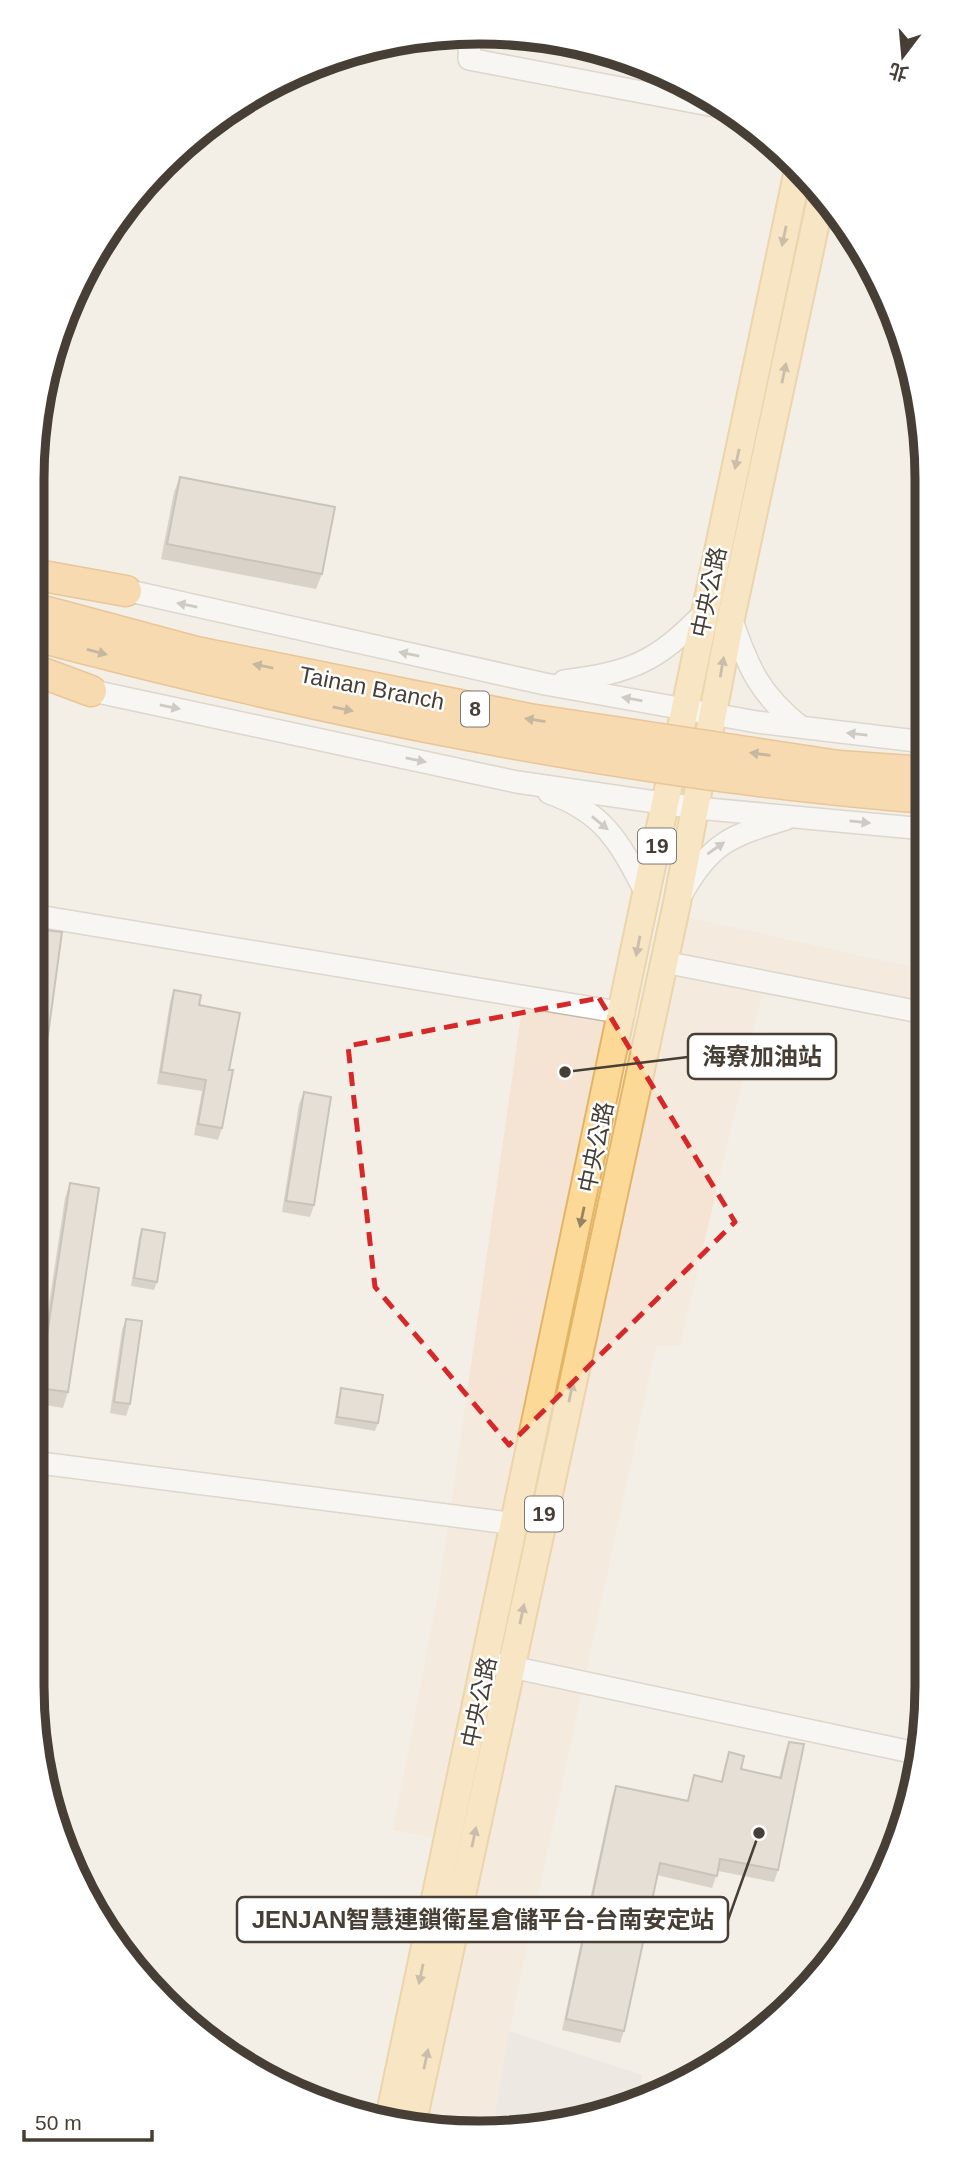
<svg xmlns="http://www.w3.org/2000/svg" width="959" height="2165" viewBox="0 0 959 2165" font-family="Arial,'Noto Sans TC',sans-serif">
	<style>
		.commercial { fill: #f5e4d3 }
		.industrial { fill: #e6e1dc }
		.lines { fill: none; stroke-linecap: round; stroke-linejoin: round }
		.minor-casing { stroke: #c2b9ad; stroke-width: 24 }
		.major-casing { stroke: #e2b566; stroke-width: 30 }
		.highway-casing { stroke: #dc9639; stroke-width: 33 }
		.minor { stroke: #fff; stroke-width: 21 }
		.major { stroke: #fdd997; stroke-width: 26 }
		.highway { stroke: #fcc26a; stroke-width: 30 }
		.highway-bridge-casing { stroke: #dc9639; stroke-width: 33; stroke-linecap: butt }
		.highway-bridge { stroke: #fcc26a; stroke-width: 30 }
		.wall { fill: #bab0a5 }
		.shaded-wall { fill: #979086 }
		.building { fill: #d8cdc0; stroke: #979086; stroke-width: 2 }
		.oneway { fill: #998462 }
		.oneway2 { fill: #a39f9a }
		.oneway3 { fill: #8f734b }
		.marked { fill: none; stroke: #d62828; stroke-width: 5; stroke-dasharray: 14 9; stroke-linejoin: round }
		.labels { text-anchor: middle; stroke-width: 5; stroke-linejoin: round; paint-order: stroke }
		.shield { fill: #fff; stroke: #7e7972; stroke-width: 2 }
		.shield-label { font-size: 21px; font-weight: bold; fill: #473f36 }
		.street-label { font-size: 23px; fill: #473f36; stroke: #fff }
		.rim { fill: none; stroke: #473f36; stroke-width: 9 }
		.leader { fill: none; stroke: #473f36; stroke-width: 2.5 }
		.callout-dot { fill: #473f36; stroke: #fff; stroke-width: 2.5 }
		.callout { fill: #fff; stroke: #473f36; stroke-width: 2.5 }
		.callout-label { font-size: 24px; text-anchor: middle; font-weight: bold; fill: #473f36 }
	</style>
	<rect width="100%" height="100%" fill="#f3efe7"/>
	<path class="commercial" d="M682,916l243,54v45l-162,-23 -83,354h-24l-147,685 -16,97 -100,-3 52,-285 -52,-10 46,-242 84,-586 138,24z"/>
	<path class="industrial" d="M509,2031l133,44 -2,20 -102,35 -45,-2z"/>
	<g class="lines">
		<defs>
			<g id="minor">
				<path d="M470,35l-1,24 251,48"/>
				<path d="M112,587l433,97 212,38 168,20"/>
				<path d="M731,618c18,50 27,75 70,109"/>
				<path d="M564,681c69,-9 92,-19 141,-69"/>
				<path d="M79,688l438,94 180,26 228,21"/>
				<path d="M549,793c58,20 72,53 99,104"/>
				<path d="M683,892c28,-50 50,-57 103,-73"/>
				<path d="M32,915l592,98"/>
				<path d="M664,962l261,51"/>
				<path d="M32,1462l485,62"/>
				<path d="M497,1664l419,89"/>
			</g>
			<g id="major">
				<path d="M388,2123c141,-650 273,-1302 410,-1953"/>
				<path d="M412,2126l265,-1223 54,-285 91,-424"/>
			</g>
			<g id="highway">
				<path d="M32,574l94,17"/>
				<path d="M32,669l59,22"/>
			</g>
		</defs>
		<use href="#minor" class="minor-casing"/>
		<use href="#major" class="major-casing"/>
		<use href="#highway" class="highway-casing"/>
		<use href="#minor" class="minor"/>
		<use href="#major" class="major"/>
		<use href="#highway" class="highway"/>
		<defs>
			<g id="highway-bridge">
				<path d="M32,608l164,44 333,67 310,47 86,6"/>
				<path d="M32,635c292,77 591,139 893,163"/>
			</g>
		</defs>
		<use href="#highway-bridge" class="highway-bridge-casing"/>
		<use href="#highway-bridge" class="highway-bridge"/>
	</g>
	<g class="wall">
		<path d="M180,477l142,97 -6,15 -155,-30 13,-67z"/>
		<path d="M174,990l55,80 -7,58 -4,12 -24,-5 8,-44 -45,-7 13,-82z"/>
		<path d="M304,1092l10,113 -4,12 -28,-5 17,-108z"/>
		<path d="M70,1183l-2,209 -5,16 -29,-5 31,-205z"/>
		<path d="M142,1229l15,53 -3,8 -23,-4 8,-49z"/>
		<path d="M126,1319l4,85 -4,12 -16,-3 12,-83z"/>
		<path d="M341,1388l37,35 -3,8 -41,-7 5,-28z"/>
		<path d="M789,1742l-11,128 -4,12 -56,-11 -6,17 -55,-13 -33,156 -4,12 -58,-13 50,-233 4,-11 71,15 7,-26 27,6 4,-17 4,-12 12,17 38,9 6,-25z"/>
	</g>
	<path class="shaded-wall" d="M35,1128l4,1 -5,13h-2z"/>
	<g class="building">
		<path d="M180,477l155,30 -13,67 -155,-30z"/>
		<path d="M35,929l27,3 -25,184h4l-2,13 -4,-1 -3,24v-201z"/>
		<path d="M174,990l27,5 -2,10 41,8 -11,57h4l-11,58 -24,-4 8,-44 -45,-8z"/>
		<path d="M304,1092l27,5 -17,108 -28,-4z"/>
		<path d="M70,1183l29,5 -31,204 -29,-4z"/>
		<path d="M142,1229l23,4 -8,49 -23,-4z"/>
		<path d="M126,1319l16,2 -12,83 -16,-2z"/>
		<path d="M341,1388l42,7 -5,28 -41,-6z"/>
		<path d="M789,1742l15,2 -26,126 -58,-11 -3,17 -57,-13 -36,168 -58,-12 50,-233 72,15 6,-26 28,7 7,-30 15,4 -3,13 40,9z"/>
	</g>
	<defs><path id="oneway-solid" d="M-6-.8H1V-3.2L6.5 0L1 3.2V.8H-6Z" transform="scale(1.75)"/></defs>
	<g class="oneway">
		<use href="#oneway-solid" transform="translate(784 236) rotate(102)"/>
		<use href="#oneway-solid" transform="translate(784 373) rotate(-78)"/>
		<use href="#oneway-solid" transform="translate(737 459) rotate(102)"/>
		<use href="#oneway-solid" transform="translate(722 667) rotate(-80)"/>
		<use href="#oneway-solid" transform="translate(638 946) rotate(101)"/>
		<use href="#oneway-solid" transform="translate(582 1217) rotate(102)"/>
		<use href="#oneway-solid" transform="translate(571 1392) rotate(-78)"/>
		<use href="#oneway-solid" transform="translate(522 1614) rotate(-78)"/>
		<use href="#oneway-solid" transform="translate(474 1837) rotate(-78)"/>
		<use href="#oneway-solid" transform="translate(421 1974) rotate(102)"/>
		<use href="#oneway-solid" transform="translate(426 2059) rotate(-78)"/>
	</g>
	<g class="oneway2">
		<use href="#oneway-solid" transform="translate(187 605) rotate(-168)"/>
		<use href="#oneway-solid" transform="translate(409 654) rotate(-168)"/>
		<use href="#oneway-solid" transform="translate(632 699) rotate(-170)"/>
		<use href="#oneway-solid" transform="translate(170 707) rotate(12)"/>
		<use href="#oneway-solid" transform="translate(857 734) rotate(-174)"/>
		<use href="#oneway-solid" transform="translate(416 760) rotate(12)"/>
		<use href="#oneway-solid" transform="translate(860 822) rotate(6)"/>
		<use href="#oneway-solid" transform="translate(600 823) rotate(39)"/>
		<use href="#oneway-solid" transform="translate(716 848) rotate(-35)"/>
	</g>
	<g class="oneway3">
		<use href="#oneway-solid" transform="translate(97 652) rotate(15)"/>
		<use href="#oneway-solid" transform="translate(263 666) rotate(-169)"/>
		<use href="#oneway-solid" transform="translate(343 709) rotate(12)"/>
		<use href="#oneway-solid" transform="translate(535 720) rotate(-171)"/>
		<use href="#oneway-solid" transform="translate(760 754) rotate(-172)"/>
	</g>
	<path d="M0 0H959V2165H0ZM599,998l136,224 -226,223 -134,-158 -27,-241z" fill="#f3efe7" fill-opacity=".55" fill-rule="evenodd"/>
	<path class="marked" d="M599,998l136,224 -226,223 -134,-158 -27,-241z"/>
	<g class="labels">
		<g class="shield">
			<rect x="461" y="691.5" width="28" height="35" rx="5"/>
			<rect x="638" y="828.5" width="38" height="35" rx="5"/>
			<rect x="525" y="1496.5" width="38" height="35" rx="5"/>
		</g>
		<g class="shield-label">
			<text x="475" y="716">8</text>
			<text x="657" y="853">19</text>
			<text x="544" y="1521">19</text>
		</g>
		<g class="street-label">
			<text transform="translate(709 592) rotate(-78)" y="8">中央公路</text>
			<text transform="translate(372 688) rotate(11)" y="8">Tainan Branch</text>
			<text transform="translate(596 1147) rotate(-78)" y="8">中央公路</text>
			<text transform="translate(479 1702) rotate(-78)" y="8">中央公路</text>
		</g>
	</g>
	<path d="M0 0H959V2165H0ZM479 44H480A435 435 0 0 1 915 479V1686A435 435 0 0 1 480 2121H479A435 435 0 0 1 44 1686V479A435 435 0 0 1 479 44Z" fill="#fff" fill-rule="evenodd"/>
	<path class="rim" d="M479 44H480A435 435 0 0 1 915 479V1686A435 435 0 0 1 480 2121H479A435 435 0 0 1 44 1686V479A435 435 0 0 1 479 44Z"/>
	<path class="leader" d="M565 1072L688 1057M759 1833L728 1920"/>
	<g class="callout-dot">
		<circle cx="565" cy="1072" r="7"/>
		<circle cx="759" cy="1833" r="7"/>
	</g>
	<g class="callout">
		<rect x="688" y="1034" width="148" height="45" rx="7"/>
		<rect x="237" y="1897" width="491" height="45" rx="7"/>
	</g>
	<g class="callout-label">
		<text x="762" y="1065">海寮加油站</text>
		<text x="483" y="1928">JENJAN智慧連鎖衛星倉儲平台-台南安定站</text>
	</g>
	<g transform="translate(903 56) rotate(196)" stroke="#ffffff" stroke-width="5" paint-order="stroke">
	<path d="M0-5L12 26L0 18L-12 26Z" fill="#473f36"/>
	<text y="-10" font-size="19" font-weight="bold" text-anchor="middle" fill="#473f36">北</text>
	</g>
	<path d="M24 2130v10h128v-10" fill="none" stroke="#473f36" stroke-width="3.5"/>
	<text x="35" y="2130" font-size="21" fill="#473f36" stroke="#ffffff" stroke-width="5" paint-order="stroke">50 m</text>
</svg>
